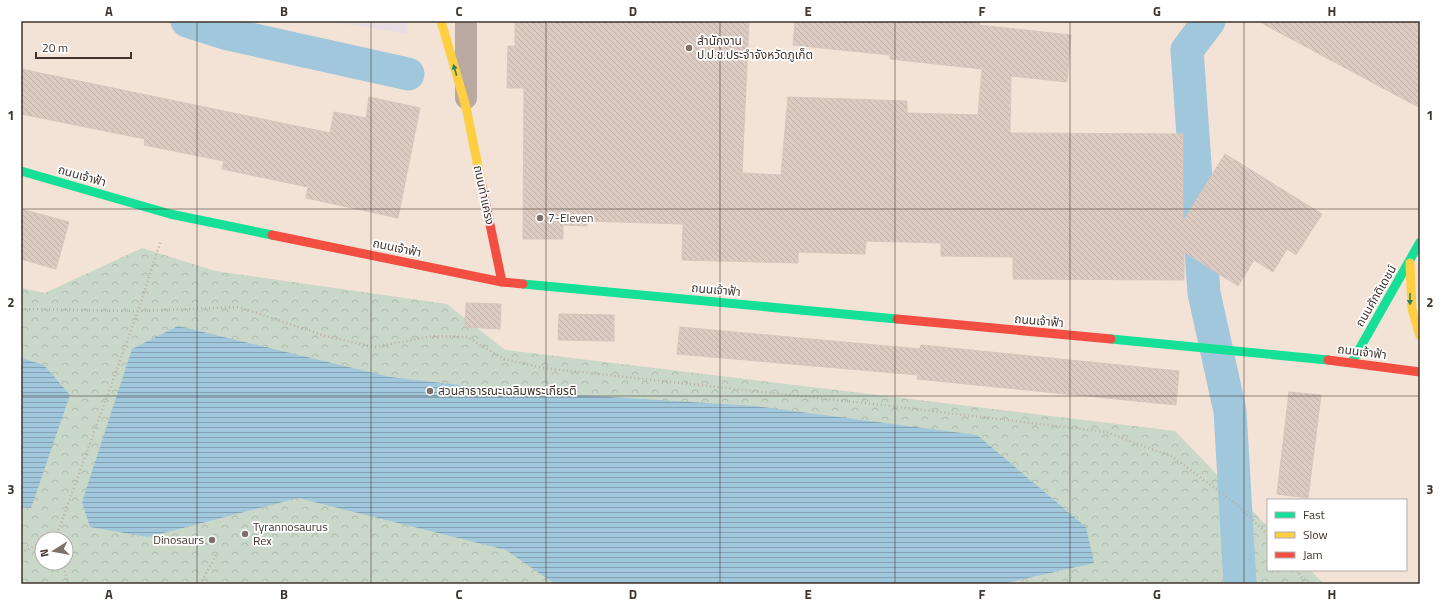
<svg xmlns="http://www.w3.org/2000/svg" width="1441" height="605" viewBox="0 0 1441 605" font-family="'Titillium Web','Noto Sans Thai',sans-serif">
	<style>
		.commercial { fill: #e7dde3 }
		.forest { fill: url(#forest-crowns); fill-rule: evenodd }
		.water { fill: url(#water-rules) }
		.lines { fill: none; stroke-linecap: round; stroke-linejoin: round }
		.canal { stroke: #a0c7db; stroke-width: 33 }
		.building { fill: url(#building-back-hatch); stroke: #d5c6be }
		.path { stroke: #bcaea6; stroke-width: 2.5; stroke-dasharray: 1 3; stroke-linecap: butt }
		.street { stroke: #b9a9a0; stroke-width: 22 }
		.fast { stroke: #16e098; stroke-width: 9 }
		.slow { stroke: #ffcf43; stroke-width: 9 }
		.jam { stroke: #f24e42; stroke-width: 9 }
		.oneway { fill: #2d815d }
		.grid { fill: none; stroke: #40342c; stroke-width: 1; stroke-opacity: 0.55 }
		.poi-dot { fill: #7f7168; stroke: #fff; stroke-width: 1.5 }
		.labels { text-anchor: middle; stroke-width: 3.5; stroke-linejoin: round; paint-order: stroke }
		.poi-label { font-size: 12px; fill: #40342c; stroke: #fff; text-anchor: start }
		.street-label { font-size: 12px; fill: #40342c; stroke: #fff }
		.neatline { fill: none; stroke: #40342c; stroke-width: 1.5 }
		.grid-label { font-size: 13px; text-anchor: middle; font-weight: bold; fill: #40342c }
	</style>
	<defs>
		<pattern id="forest-crowns" width="20" height="18" patternUnits="userSpaceOnUse"><rect width="20" height="18" fill="#c9d8c8"/><path d="M2 6a3 3 0 1 1 6 0M12 15a3 3 0 1 1 6 0" fill="none" stroke="#aebaac"/></pattern>
		<pattern id="water-rules" width="6" height="5" patternUnits="userSpaceOnUse"><rect width="6" height="5" fill="#a0c7db"/><path d="M0 2.5h6" fill="none" stroke="#84a2b2"/></pattern>
		<pattern id="building-back-hatch" width="6" height="6" patternUnits="userSpaceOnUse"><rect width="6" height="6" fill="#dccbc2"/><path d="M-1 5l2 2M0 0l6 6M5-1l2 2" fill="none" stroke="#beafa7"/></pattern>
	</defs>
	<rect width="100%" height="100%" fill="#f3e2d6"/>
	<path class="commercial" d="M327,21h80l1,13z"/>
	<path class="forest" d="M142,248l73,23 232,33 58,46 670,81 93,96v43h42l14,14h-1303v-296l24,5zM42,539h24v24h-24z"/>
	<g class="water">
		<path d="M178,326l212,51 123,14 242,15 222,29 109,92 8,36 -92,21h-447l-49,-34 -208,-52 -150,39 -58,-10 -8,-25 50,-153z"/>
		<path d="M21,358l23,7 26,30 -39,113 -10,-1z"/>
	</g>
	<g class="lines">
		<g class="canal">
			<path d="M187,21l41,13 180,40"/>
			<path d="M1209,21l-22,29 17,243 26,118 10,173"/>
		</g>
	</g>
	<g class="building">
		<path d="M515,21h234l-7,152 39,2 7,-78 119,4v12l71,2 4,-46 -92,-10v-4l-97,-10 2,-24h185l-1,4 92,10 -4,47 -56,-6 -1,57 173,1v87l42,-67 97,60 -26,41 -9,-6 -14,23 -19,-12 -16,26 -54,-34v28l-171,-1v-22l-72,-1v-13l-75,-2 -1,13 -67,-2v11l-116,-3 1,-36 -96,-3v5l-24,-1v14h-40l1,-151h-17l1,-42h7z"/>
		<path d="M1258,21h162v87z"/>
		<path d="M21,69l309,64 4,-21 32,6 3,-21 51,11 -22,110 -92,-20 2,-11 -86,-18 2,-8 -80,-16 1,-6 -124,-25z"/>
		<path d="M21,209l48,13 -13,47 -35,-10z"/>
		<path d="M466,303l35,1 -1,25 -35,-2z"/>
		<path d="M559,314l55,1v26l-56,-1z"/>
		<path d="M680,327l240,22 1,-4 258,26 -3,34 -259,-26 1,-4 -241,-21z"/>
		<path d="M1289,392l32,3 -13,103 -31,-4z"/>
	</g>
	<g class="lines">
		<g class="path">
			<path d="M21,309l117,2 101,-4 86,29 50,11 58,-11 34,1 37,22 39,9 330,36 233,28 67,25 63,47 32,31"/>
			<path d="M57,534l81,-223 23,-71"/>
			<path d="M47,539l10,-5 1,5"/>
			<path d="M21,553l21,-11"/>
			<path d="M63,563l5,21"/>
			<path d="M1297,570l9,14"/>
			<path d="M200,584l17,-30"/>
		</g>
		<path class="street" d="M466,98v-77"/>
		<g class="fast">
			<path d="M21,171l149,43 102,21"/>
			<path d="M523,284l374,35"/>
			<path d="M1111,339l217,21"/>
			<path d="M1352,362l68,-120"/>
		</g>
		<g class="slow">
			<path d="M441,21l25,86 16,79"/>
			<path d="M1410,263l2,46 8,27"/>
		</g>
		<g class="jam">
			<path d="M482,186l20,96"/>
			<path d="M272,235l230,47 21,2"/>
			<path d="M897,319l214,20"/>
			<path d="M1328,360l92,12"/>
		</g>
	</g>
	<defs><path id="oneway-solid" d="M-6-.8H1V-3.2L6.5 0L1 3.2V.8H-6Z"/></defs>
	<g class="oneway">
		<use href="#oneway-solid" transform="translate(455 70) rotate(-106)"/>
		<use href="#oneway-solid" transform="translate(1410 299) rotate(90)"/>
	</g>
	<path class="grid" d="M197,21v563M371,21v563M546,21v563M720,21v563M895,21v563M1070,21v563M1244,21v563M21,209h1399M21,396h1399"/>
	<g class="poi-dot">
		<circle cx="689" cy="48" r="4"/>
		<circle cx="540" cy="218" r="4"/>
		<circle cx="430" cy="391" r="4"/>
		<circle cx="245" cy="534" r="4"/>
		<circle cx="212" cy="540" r="4"/>
	</g>
	<g class="labels">
		<g class="poi-label">
			<text x="697" y="45">สำนักงาน<tspan x="697" dy="14">ป.ป.ช.ประจำจังหวัดภูเก็ต</tspan></text>
			<text x="548" y="222">7-Eleven</text>
			<text x="438" y="395">สวนสาธารณะเฉลิมพระเกียรติ</text>
			<text x="253" y="531">Tyrannosaurus<tspan x="253" dy="14">Rex</tspan></text>
			<text x="204" y="544" text-anchor="end">Dinosaurs</text>
		</g>
		<g class="street-label">
			<text transform="translate(82 176) rotate(16)" y="4">ถนนเจ้าฟ้า</text>
			<text transform="translate(484 195) rotate(78)" y="4">ถนนท่าแครง</text>
			<text transform="translate(397 248) rotate(12)" y="4">ถนนเจ้าฟ้า</text>
			<text transform="translate(716 290) rotate(5)" y="4">ถนนเจ้าฟ้า</text>
			<text transform="translate(1376 296) rotate(-60)" y="4">ถนนศักดิเดชน์</text>
			<text transform="translate(1039 321) rotate(5)" y="4">ถนนเจ้าฟ้า</text>
			<text transform="translate(1362 352) rotate(7)" y="4">ถนนเจ้าฟ้า</text>
		</g>
	</g>
	<rect width="1441" height="605" fill="none" stroke="#ffffff" stroke-width="44"/>
	<rect x="1267" y="499" width="140" height="72" fill="#ffffff" stroke="#b3aeab"/>
	<rect x="1275" y="512" width="20" height="6" fill="#16e098" stroke="#b3aeab"/>
	<text x="1303" y="519" font-size="12" fill="#40342c">Fast</text>
	<rect x="1275" y="532" width="20" height="6" fill="#ffcf43" stroke="#b3aeab"/>
	<text x="1303" y="539" font-size="12" fill="#40342c">Slow</text>
	<rect x="1275" y="552" width="20" height="6" fill="#f24e42" stroke="#b3aeab"/>
	<text x="1303" y="559" font-size="12" fill="#40342c">Jam</text>
	<g transform="translate(54 551) rotate(259)"><circle r="19" fill="#ffffff" stroke="#b3aeab"/>
	<path d="M0-3L7 15L0 10L-7 15Z" fill="#7f7168"/>
	<text y="-6" font-size="11" font-weight="bold" text-anchor="middle" fill="#40342c">N</text>
	</g>
	<path d="M36 52v6h95v-6" fill="none" stroke="#40342c" stroke-width="2"/>
	<text x="42" y="52" font-size="12" fill="#40342c" stroke="#ffffff" stroke-width="3" paint-order="stroke">20 m</text>
	<rect x="22" y="22" width="1397" height="561" class="neatline"/>
	<g class="grid-label">
		<text x="109" y="16">A</text>
		<text x="284" y="16">B</text>
		<text x="459" y="16">C</text>
		<text x="633" y="16">D</text>
		<text x="808" y="16">E</text>
		<text x="982" y="16">F</text>
		<text x="1157" y="16">G</text>
		<text x="1332" y="16">H</text>
		<text x="11" y="120">1</text>
		<text x="1430" y="120">1</text>
		<text x="11" y="307">2</text>
		<text x="1430" y="307">2</text>
		<text x="11" y="494">3</text>
		<text x="1430" y="494">3</text>
		<text x="109" y="599">A</text>
		<text x="284" y="599">B</text>
		<text x="459" y="599">C</text>
		<text x="633" y="599">D</text>
		<text x="808" y="599">E</text>
		<text x="982" y="599">F</text>
		<text x="1157" y="599">G</text>
		<text x="1332" y="599">H</text>
	</g>
</svg>
